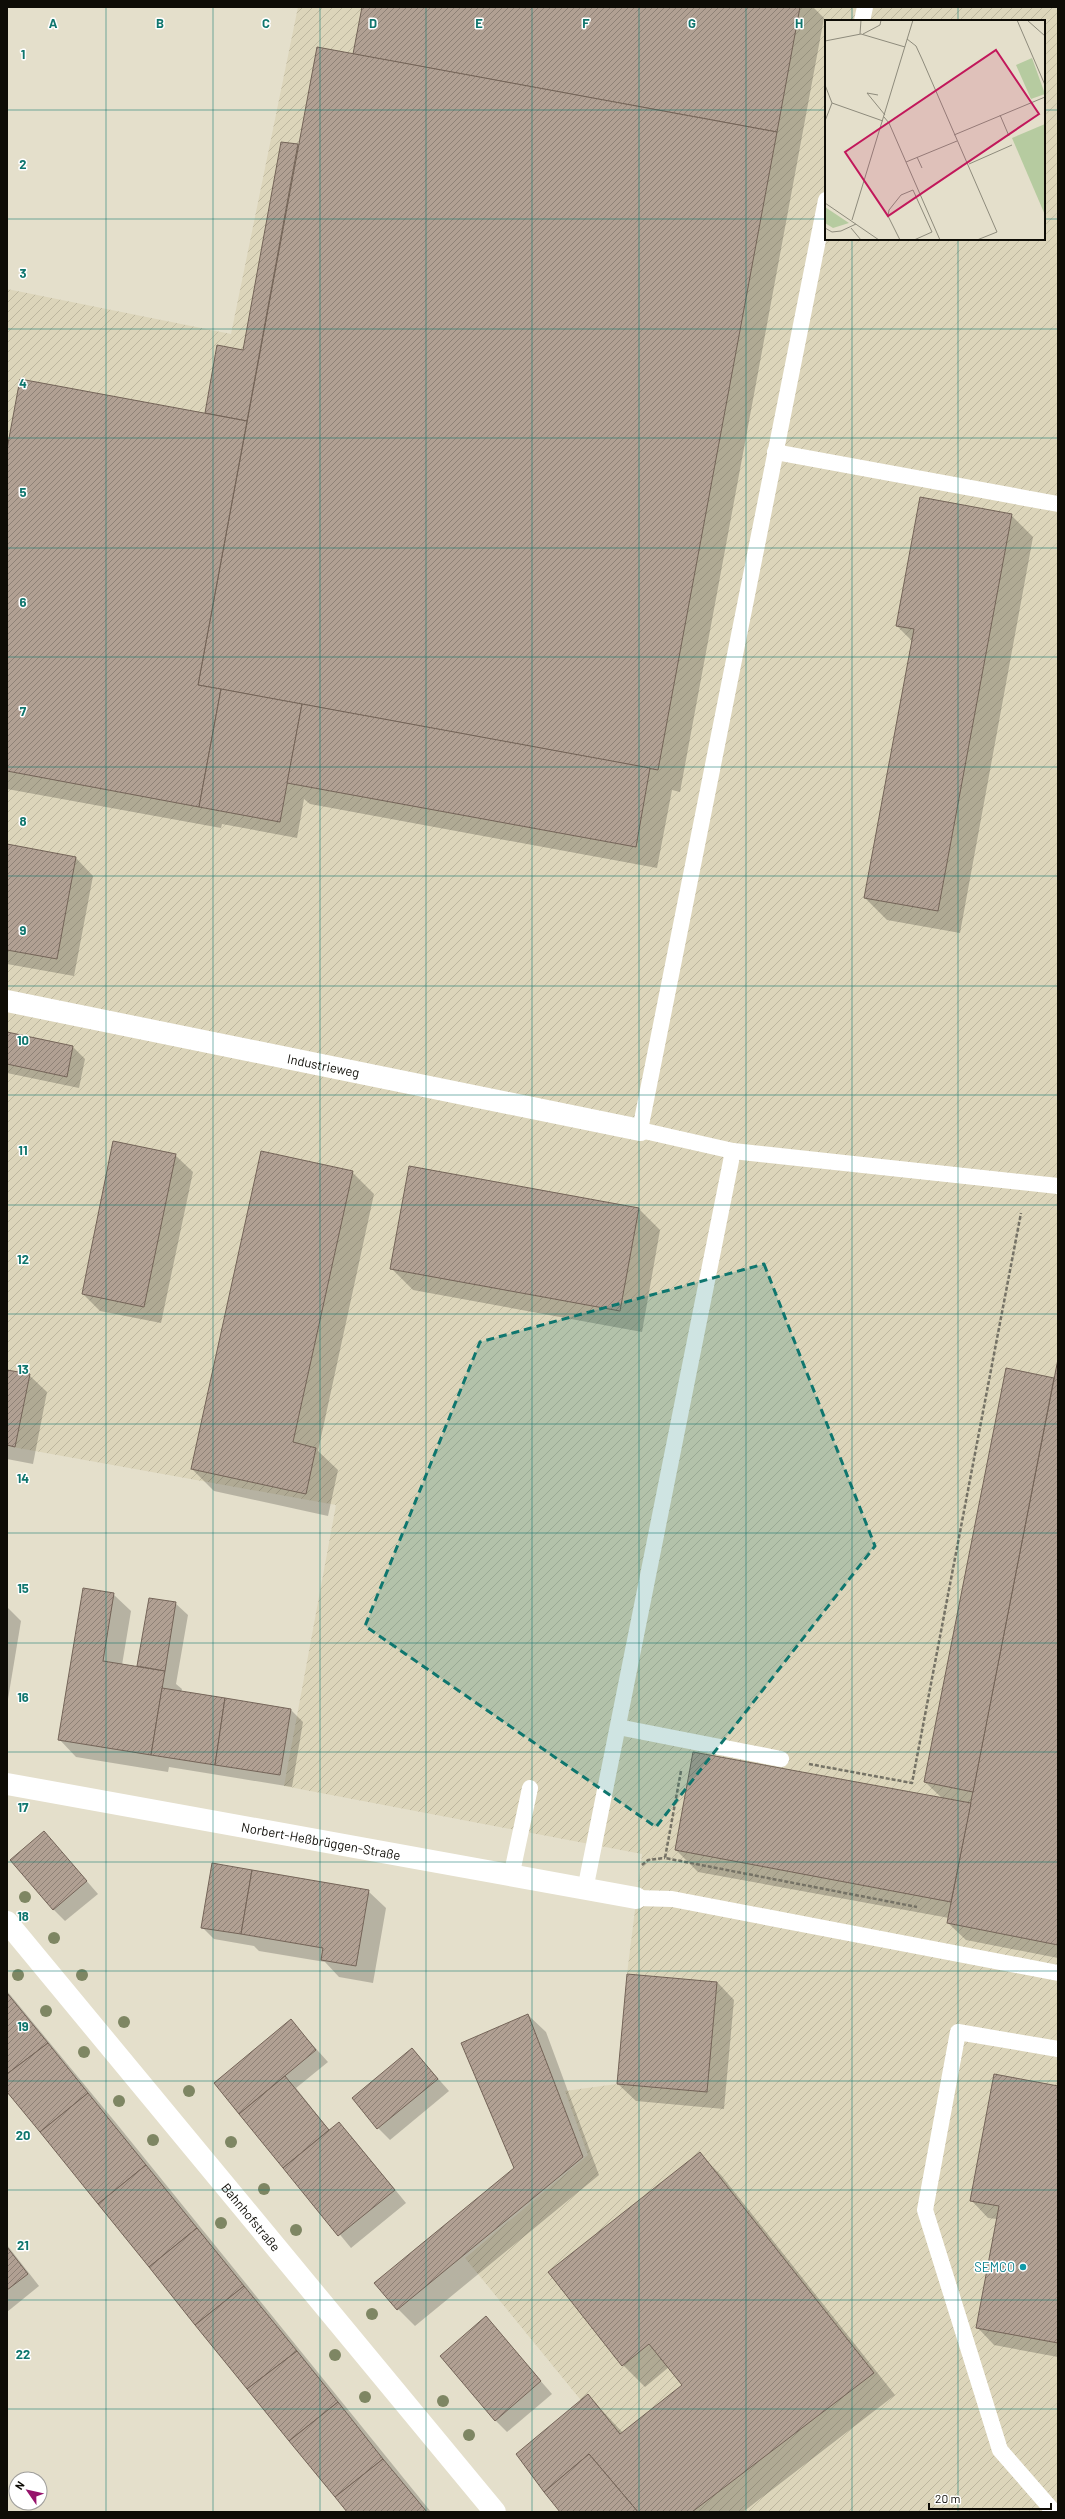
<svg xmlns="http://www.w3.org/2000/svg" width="1065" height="2519" viewBox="0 0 1065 2519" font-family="Barlow,sans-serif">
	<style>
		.industrial { fill: url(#industrial-furrows); fill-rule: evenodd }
		.shadow { fill: #0003 }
		.building { fill: url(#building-hatch); stroke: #746458 }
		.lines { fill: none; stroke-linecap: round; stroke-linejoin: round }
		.path { stroke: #757265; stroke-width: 2.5; stroke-dasharray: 4 2; stroke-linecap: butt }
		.service { stroke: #fff; stroke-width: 16 }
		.minor { stroke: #fff; stroke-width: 22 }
		.tree { fill: #7e8663 }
		.marked { fill: #0f766e; fill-opacity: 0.2; stroke: #0f766e; stroke-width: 3; stroke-dasharray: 8 5; stroke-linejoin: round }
		.grid { fill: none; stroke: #0f766e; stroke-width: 1; stroke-opacity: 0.55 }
		.culture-dot { fill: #0f9aa8; stroke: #fff; stroke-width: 1.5 }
		.labels { text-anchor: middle; stroke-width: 3; stroke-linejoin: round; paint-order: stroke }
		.street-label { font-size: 13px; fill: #0e0c06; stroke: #fff }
		.culture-label { font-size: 13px; fill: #0d838f; stroke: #fff; text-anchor: end }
		.inset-road { fill: none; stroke: #8e8b7c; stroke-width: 1 }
		.view { fill: #c2185b; fill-opacity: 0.15; stroke: #c2185b; stroke-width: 2 }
		.inset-edge { fill: none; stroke: #0e0c06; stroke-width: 2 }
		.grid-label { font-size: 13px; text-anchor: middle; font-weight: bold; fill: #0f766e; stroke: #fff; stroke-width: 3; stroke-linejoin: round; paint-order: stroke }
	</style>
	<defs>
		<pattern id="industrial-furrows" width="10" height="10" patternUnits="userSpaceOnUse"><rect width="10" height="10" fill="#dcd5ba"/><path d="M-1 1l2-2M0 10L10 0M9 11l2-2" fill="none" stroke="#bcb69e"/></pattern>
		<pattern id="building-hatch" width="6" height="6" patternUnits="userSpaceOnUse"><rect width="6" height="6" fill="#b1a093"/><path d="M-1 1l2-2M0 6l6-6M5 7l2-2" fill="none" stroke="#8e8176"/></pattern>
	</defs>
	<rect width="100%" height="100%" fill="#e4dfcb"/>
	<path class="industrial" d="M298,7h760v2505h-386l-207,-254 123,-103 -23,-64 52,-7 10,-110 15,-120 -358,-68 52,-281 -329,-59v-1157l224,45zM826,21h218v218h-218z"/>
	<g class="shadow">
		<path d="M363,7h450l11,11 -144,774 -8,-2 -15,78 -347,-64 -6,-5 -7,39 -75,-14 -1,4 -214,-39v-334l199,-41 12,-67 26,4 38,-208 17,4 55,-92z"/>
		<path d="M1011,515l22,22 -73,396 -73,-13 -22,-22 47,-257 -15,-15z"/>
		<path d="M7,845l69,13 17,18 -19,100 -67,-12z"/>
		<path d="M7,1033l66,14 12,12 -6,29 -72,-15z"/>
		<path d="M175,1155l18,17 -32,151 -61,-12 -17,-17z"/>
		<path d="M352,1172l22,22 -56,257 20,19 -10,46 -114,-25 -22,-22z"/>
		<path d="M638,1208l22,22 -18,102 -229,-42 -22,-22z"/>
		<path d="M1058,1364v594l-92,-18 -18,-17 1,-5 -251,-46 -22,-22 267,-51 -18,-17 82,-412 48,9z"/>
		<path d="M7,1371l22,4 18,17 -14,72 -26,-5z"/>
		<path d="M113,1594l18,17 -9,54 16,3 12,-69 25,4 13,12 -12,69 6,5 -1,4 110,17 12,12 -11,65 -123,-20 -1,5 -92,-15 -17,-18z"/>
		<path d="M7,1607l14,14 -14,84z"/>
		<path d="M44,1832l54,62 -33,27 -12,-12z"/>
		<path d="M368,1891l18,17 -13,75 -34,-6 -14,-15 -66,-11 -5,-5 -40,-7 -12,-12z"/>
		<path d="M717,1982l17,18 -10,109 -88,-8 -18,-17z"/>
		<path d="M7,1991l109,132 315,389h-83l-341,-422z"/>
		<path d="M528,2015l18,17 53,143 -184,151 -17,-17 118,-141z"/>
		<path d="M291,2021l37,41 -32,26 34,43 9,-7 12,12 55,67 -55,45 -136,-165z"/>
		<path d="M412,2049l37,42 -59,49 -12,-12z"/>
		<path d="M1058,2087v270l-64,-12 -17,-18 20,-108 -9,-1 -17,-18z"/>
		<path d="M699,2153l22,22 174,220 -152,117h-182l27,-117 35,38 60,-48 -14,-18 -24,20 -22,-22z"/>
		<path d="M7,2245l32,41 -32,26z"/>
		<path d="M486,2318l66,76 -45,38 -12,-12z"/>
	</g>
	<g class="building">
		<path d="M362,7h438l-23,125 -424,-78z"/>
		<path d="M317,47l460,85 -119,638 -460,-85z"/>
		<path d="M281,142l17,2 -51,277 -42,-8 12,-68 26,5z"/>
		<path d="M20,379l227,42 -49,264 23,4 -22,118 -192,-36v-322z"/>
		<path d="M920,497l92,17 -74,397 -74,-13 50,-269 -18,-3z"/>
		<path d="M221,689l81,15 -22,118 -81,-15z"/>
		<path d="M302,704l348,64 -14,79 -349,-64z"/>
		<path d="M7,844l69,13 -19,102 -50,-9z"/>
		<path d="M7,1032l66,14 -6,31 -60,-13z"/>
		<path d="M113,1141l63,13 -32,153 -62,-13z"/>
		<path d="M261,1151l92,20 -60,271 23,6 -10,46 -115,-25z"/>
		<path d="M409,1166l230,42 -19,103 -230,-42z"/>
		<path d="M1058,1359v586l-111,-22z"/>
		<path d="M1006,1368l48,10 -81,414 -49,-10z"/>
		<path d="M7,1370l23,4 -15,73 -8,-2z"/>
		<path d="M83,1588l31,5 -11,68 62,10 -14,84 -93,-15z"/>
		<path d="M149,1598l27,4 -11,69 -28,-5z"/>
		<path d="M162,1688l63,10 -10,67 -64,-10z"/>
		<path d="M225,1698l66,11 -11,66 -65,-10z"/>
		<path d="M693,1752l278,51 -20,99 -276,-52z"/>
		<path d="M44,1831l43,50 -34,29 -43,-50z"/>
		<path d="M212,1863l40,7 -11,64 -40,-6z"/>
		<path d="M252,1870l117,20 -13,76 -35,-6 2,-12 -82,-14z"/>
		<path d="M627,1974l90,8 -10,110 -90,-8z"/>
		<path d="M7,1993l41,50 -41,31z"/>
		<path d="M528,2014l55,143 -186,153 -23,-27 140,-115 -53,-125z"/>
		<path d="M291,2019l25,31 -77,64 -25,-31z"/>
		<path d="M48,2043l40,50 -48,39 -33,-40v-18z"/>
		<path d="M412,2048l26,31 -61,50 -25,-31z"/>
		<path d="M994,2074l64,12v257l-82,-15 23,-122 -29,-5z"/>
		<path d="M285,2076l44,54 -46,38 -44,-54z"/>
		<path d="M88,2093l58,72 -48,39 -58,-72z"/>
		<path d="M339,2122l56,68 -57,46 -55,-68z"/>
		<path d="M700,2152l174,221 -182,139h-54l-49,-58 -45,38 -28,-38 72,-60 32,40 62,-49 -33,-41 -27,22 -74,-94z"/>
		<path d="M146,2165l51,63 -48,39 -51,-63z"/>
		<path d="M197,2228l47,58 -49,39 -46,-58z"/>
		<path d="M7,2247l21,27 -21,16z"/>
		<path d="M244,2286l53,65 -50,38 -52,-64z"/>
		<path d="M486,2316l55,65 -46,40 -55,-65z"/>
		<path d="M297,2351l41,51 -49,39 -42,-52z"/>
		<path d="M338,2402l45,57 -48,38 -46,-56z"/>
		<path d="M589,2454l49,58h-78l-16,-20z"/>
		<path d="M383,2459l44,53h-80l-12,-15z"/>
	</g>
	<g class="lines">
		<g class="path">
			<path d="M809,1764l103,19 109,-570"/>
			<path d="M681,1771l-16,87 252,49"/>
			<path d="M642,1865l6,-5 17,-2"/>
		</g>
		<g class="service">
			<path d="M862,21l3,-14"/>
			<path d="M826,200l-186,930 93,21 325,35"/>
			<path d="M775,452l283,52"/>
			<path d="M618,1727l163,32"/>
			<path d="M511,1877l19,-89"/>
			<path d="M585,1890l148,-739"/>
			<path d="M636,1898l36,1 386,74"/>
			<path d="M1054,2512l-54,-62 -75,-240 33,-178 100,17"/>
		</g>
		<g class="minor">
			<path id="s1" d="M7,1001l633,129"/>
			<path id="s2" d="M7,1784l629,114"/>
			<path id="s3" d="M7,1922l488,590"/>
		</g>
	</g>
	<g class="tree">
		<circle cx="25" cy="1897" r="6"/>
		<circle cx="54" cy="1938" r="6"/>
		<circle cx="18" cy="1975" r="6"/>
		<circle cx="82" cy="1975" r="6"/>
		<circle cx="46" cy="2011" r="6"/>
		<circle cx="124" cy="2022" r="6"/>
		<circle cx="84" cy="2052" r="6"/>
		<circle cx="189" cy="2091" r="6"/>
		<circle cx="119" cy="2101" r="6"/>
		<circle cx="153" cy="2140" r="6"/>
		<circle cx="231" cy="2142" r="6"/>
		<circle cx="264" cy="2189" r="6"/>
		<circle cx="221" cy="2223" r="6"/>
		<circle cx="296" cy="2230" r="6"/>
		<circle cx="372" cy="2314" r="6"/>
		<circle cx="335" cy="2355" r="6"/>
		<circle cx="365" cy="2397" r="6"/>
		<circle cx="443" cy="2401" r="6"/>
		<circle cx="469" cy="2435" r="6"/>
	</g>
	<path class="marked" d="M764,1264l111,282 -219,281 -291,-201 115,-284z"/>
	<path class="grid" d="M106,7v2505M213,7v2505M320,7v2505M426,7v2505M532,7v2505M639,7v2505M746,7v2505M852,7v14M958,7v14M7,110h819M1044,110h14M7,219h819M1044,219h14M852,239v2273M958,239v2273M7,329h1051M7,438h1051M7,548h1051M7,657h1051M7,767h1051M7,876h1051M7,986h1051M7,1095h1051M7,1205h1051M7,1314h1051M7,1424h1051M7,1533h1051M7,1643h1051M7,1752h1051M7,1862h1051M7,1971h1051M7,2081h1051M7,2190h1051M7,2300h1051M7,2409h1051"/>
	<circle class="culture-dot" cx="1023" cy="2267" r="4"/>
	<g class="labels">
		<g class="street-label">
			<text dy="5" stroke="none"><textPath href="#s1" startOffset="323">Industrieweg</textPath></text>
			<text dy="5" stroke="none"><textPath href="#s2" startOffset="319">Norbert-Heßbrüggen-Straße</textPath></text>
			<text dy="5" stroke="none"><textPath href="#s3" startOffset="383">Bahnhofstraße</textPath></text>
		</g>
		<g class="culture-label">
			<text x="1015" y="2272">SEMCO</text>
		</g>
	</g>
	<g transform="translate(825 20)">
		<rect width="220" height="220" fill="#e4dfcb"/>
		<path d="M220,104v91l-33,-77z" fill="#b6cba0"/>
		<path d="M207,38l13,36 -14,5 -15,-34zM0,187l24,16 -16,5 -8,-5z" fill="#b6cba0"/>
		<path class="inset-road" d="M192,0l28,65M202,0l18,16M35,14l1,-14M38,14l17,-9 1,-5M82,19l9,7 6,13 75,173 -20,8M0,21l36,-7 44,13M0,65l7,18 -7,18M53,75l-11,-2 18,22M7,83l51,18M175,95l9,21M59,97l5,6 51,117M129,115l91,-38M92,137l5,11M81,142l51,-21M144,144l43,-19M0,183l54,37M27,200l61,-200M0,208l7,4 9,-1 15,-7M26,208l10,12M75,220l-12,-24 1,-6 12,-15 12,-5 19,42 -18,8"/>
		<path class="view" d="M171,30l43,64 -151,102 -43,-64z"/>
		<rect width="220" height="220" class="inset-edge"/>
	</g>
	<g class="grid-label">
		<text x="53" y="28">A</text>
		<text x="160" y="28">B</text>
		<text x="266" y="28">C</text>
		<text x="373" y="28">D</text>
		<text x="479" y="28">E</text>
		<text x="586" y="28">F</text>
		<text x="692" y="28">G</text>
		<text x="799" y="28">H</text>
		<text x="23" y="59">1</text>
		<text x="23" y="169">2</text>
		<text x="23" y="278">3</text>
		<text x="23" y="388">4</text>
		<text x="23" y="497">5</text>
		<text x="23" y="607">6</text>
		<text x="23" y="716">7</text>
		<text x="23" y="826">8</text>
		<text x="23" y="935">9</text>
		<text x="23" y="1045">10</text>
		<text x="23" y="1155">11</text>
		<text x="23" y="1264">12</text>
		<text x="23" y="1374">13</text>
		<text x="23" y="1483">14</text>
		<text x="23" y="1593">15</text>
		<text x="23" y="1702">16</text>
		<text x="23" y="1812">17</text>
		<text x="23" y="1921">18</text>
		<text x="23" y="2031">19</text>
		<text x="23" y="2140">20</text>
		<text x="23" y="2250">21</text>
		<text x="23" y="2359">22</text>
	</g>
	<rect width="1065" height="2519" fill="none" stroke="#0e0c06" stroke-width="16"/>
	<g transform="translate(28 2491) rotate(304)"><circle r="19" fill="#ffffff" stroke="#9f9e9b"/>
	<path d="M0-3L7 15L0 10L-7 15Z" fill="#96136b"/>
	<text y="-6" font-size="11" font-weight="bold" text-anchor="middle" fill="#0e0c06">N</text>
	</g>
	<path d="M929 2503v6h122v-6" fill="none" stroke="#0e0c06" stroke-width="2"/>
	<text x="935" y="2503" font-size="12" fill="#0e0c06" stroke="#ffffff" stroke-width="3" paint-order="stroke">20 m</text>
</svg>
